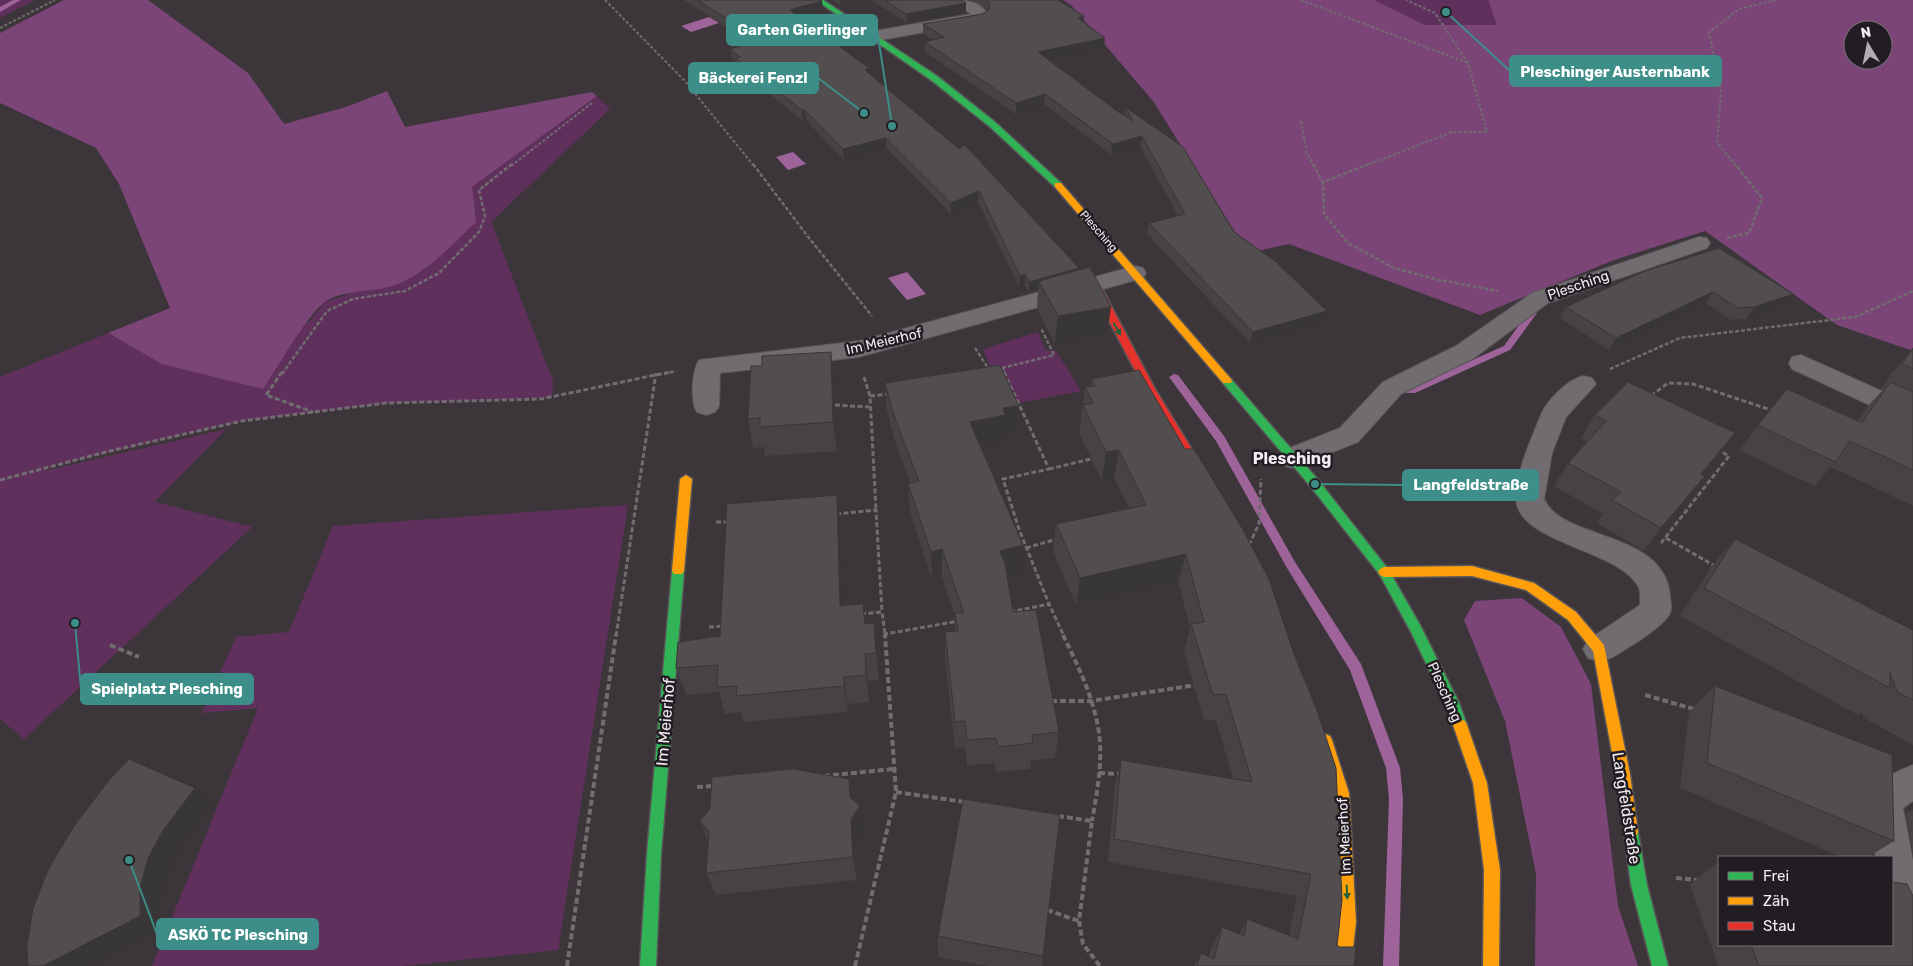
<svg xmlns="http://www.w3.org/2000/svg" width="1913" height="966" viewBox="0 0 1913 966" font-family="Rubik,sans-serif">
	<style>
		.green { fill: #60305d }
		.forest { fill: #7b4577; fill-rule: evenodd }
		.water { fill: #9e6399 }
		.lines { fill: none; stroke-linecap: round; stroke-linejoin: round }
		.stream { fill: #9e6399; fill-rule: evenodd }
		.street-casing { stroke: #595458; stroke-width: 2 }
		.fast-casing { stroke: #595458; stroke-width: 3 }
		.slow-casing { stroke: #595458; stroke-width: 3 }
		.jam-casing { stroke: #595458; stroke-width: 3 }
		.path-far3 { stroke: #716c70; stroke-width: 2; stroke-dasharray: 3 2; stroke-linecap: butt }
		.path-far2 { stroke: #716c70; stroke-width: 2.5; stroke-dasharray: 4 2; stroke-linecap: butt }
		.path-far1 { stroke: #716c70; stroke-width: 3; stroke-dasharray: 5 2.5; stroke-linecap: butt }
		.path { stroke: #716c70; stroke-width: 4; stroke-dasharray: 6 3; stroke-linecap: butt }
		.street { fill: #716c70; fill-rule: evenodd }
		.fast { fill: #30b455; fill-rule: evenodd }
		.slow { fill: #ff9f0a; fill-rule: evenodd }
		.jam { fill: #e5322d; fill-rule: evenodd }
		.wall { fill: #474243 }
		.shaded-wall { fill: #393637 }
		.building { fill: #524d4e; stroke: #393637 }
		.oneway { fill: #286139 }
		.labels { text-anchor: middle; stroke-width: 5; stroke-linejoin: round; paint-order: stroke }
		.far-street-label { font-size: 11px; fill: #f3ecf2; stroke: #221d22 }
		.street-label { font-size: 14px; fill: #f3ecf2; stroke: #221d22 }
		.quarter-label { font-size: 16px; font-weight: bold; fill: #f3ecf2; stroke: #221d22 }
		.near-street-label { font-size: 16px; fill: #f3ecf2; stroke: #221d22 }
		.leader { fill: none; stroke: #3d8e88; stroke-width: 2 }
		.callout-dot { fill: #3d8e88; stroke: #221d22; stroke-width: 2 }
		.callout { fill: #3d8e88; stroke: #3d8e88; stroke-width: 2 }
		.callout-label { font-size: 15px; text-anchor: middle; font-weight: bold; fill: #fff }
	</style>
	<rect width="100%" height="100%" fill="#3c363b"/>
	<g class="green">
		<path d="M0,0h35l-35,18z"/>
		<path d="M1374,0h114l10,25h-73z"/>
		<path d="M597,96l13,13 -119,113 62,159 -1,16 -49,3 -112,3 -149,18 -189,45 -9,5 182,-42 -71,73 97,25 -228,212 -24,-20v-342l108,-44 51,29 149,-39 17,-21 21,-7 126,-108z"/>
		<path d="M1038,332l8,19h10l25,40 -77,15 -21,-57z"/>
		<path d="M628,505l-70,445 -155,16h-251l106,-258 -56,5 34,-76 53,-5 44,-106z"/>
	</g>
	<g class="forest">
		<path d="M64,0h84l100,73 36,51 62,-17 41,-16 18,36 187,-35 5,4 -125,91 4,35c-25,23 -50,53 -84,64 -19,6 -51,4 -67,16 -18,13 -48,66 -62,87l-101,-25 -54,-31 62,-25 -51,-124 -23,-36 -96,-45v-70z"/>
		<path d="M1063,0h311l51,25h72l-9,-25h425v351l-76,-26 -132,-94 -91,29 -134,55 -191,-71 -41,9 -95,-152 -82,-96zM1853,30h30v30h-30z"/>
		<path d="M1522,598l39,29 30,57 27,222 20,60h-103l1,-92 -31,-153 -41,-101 11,-19z"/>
	</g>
	<g class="water">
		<path d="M709,17l10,6 -28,9 -10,-6z"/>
		<path d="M793,152l13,12 -18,6 -12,-13z"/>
		<path d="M907,272l19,22 -19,6 -19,-22z"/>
	</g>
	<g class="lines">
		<g class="stream">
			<path d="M13,0h8l-21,12v-5z"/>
			<path d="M1532,310l5,3 -27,37 -95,43h-8l-1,-2 1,-2 97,-43 25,-35z"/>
			<path d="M1174,374l4,1 46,61 71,126 66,102 39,104 3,31 -4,167h-16l6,-167 -3,-31 -36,-98 -63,-102 -71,-127 -47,-64z"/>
		</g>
		<defs>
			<g id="street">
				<path d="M952,0c16,0 30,1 37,17l-8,5 -106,19 -6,-2 -2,-3 2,-3 6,-2 96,-17z"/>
				<path d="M1699,237l8,1 3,5 -3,5 -159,55 -74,55 -73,36 -43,48 -66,26 -10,-3 -3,-7 3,-7 58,-23 43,-46 73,-36 76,-53z"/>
				<path d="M1135,266l8,2 3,5 -3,5 -284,79 -139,16 -1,33 -4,6 -9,3 -9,-3c-7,-11 -5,-41 2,-52l160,-19z"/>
				<path d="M1801,355l112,50v20l-121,-56 -3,-6 3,-6z"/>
				<path d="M1583,376l9,2 4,6 -30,33 -14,36 -8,46c18,42 120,31 126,96 0,4 2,11 1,15 -2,12 -32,31 -42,37 -15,9 -23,18 -41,11l-5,-9 5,-9 52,-35c0,-6 1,-14 -2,-19 -20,-37 -123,-43 -122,-89 1,-27 14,-55 24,-80 6,-16 27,-37 43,-41z"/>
				<path d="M1913,765v36l-10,7 10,53v72l-13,-6 -8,-18v-52h-16c-9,-52 -22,-69 37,-92z"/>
			</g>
			<g id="fast">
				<path d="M816,0h7l114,76 58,46 66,61v4h-6l-66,-61 -58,-46z"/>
				<path d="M1227,378l4,1 88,102 69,88 32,56 39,78 8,22 -2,4 -5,2 -5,-2 -10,-26 -34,-71 -31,-57 -69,-88 -88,-104 -1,-2 1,-2z"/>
				<path d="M678,566l4,2 2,3 -23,283 -5,112h-16l7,-112 25,-283 2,-3z"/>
				<path d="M1631,825l5,2 2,5 9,53 21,81h-16l-21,-81 -7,-53 2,-5z"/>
			</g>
			<g id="slow">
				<path d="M1055,183h6l170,196 1,2 -1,2h-8l-168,-196z"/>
				<path d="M686,475l6,4 -8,92 -2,3h-8l-2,-3 8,-92z"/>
				<path d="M1472,566l62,17 42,29 28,33 26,129 8,58 -2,5 -5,2 -5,-2 -2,-5 -8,-58 -23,-123 -25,-31 -42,-30 -54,-14 -88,1 -4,-2 -2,-3 2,-3 4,-2z"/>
				<path d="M1460,719l5,2 2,4 20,58 13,87 -1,96h-16l1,-96 -11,-87 -20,-58 2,-4z"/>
				<path d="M1325,734l5,2 2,4 17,53 7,129 -5,44h-16l5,-44 -5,-129 -17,-53 2,-4z"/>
			</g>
			<path id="jam" d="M1095,282l5,3 55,104 55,90 2,3 -2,3h-8l-57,-96 -55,-104z"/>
		</defs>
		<use href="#street" class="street-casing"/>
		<use href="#fast" class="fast-casing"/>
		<use href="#slow" class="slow-casing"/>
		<use href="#jam" class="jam-casing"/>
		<g class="path-far3">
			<path d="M605,0l79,80 70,86"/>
			<path d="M1301,0l167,63"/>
			<path d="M0,28l55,-28"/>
			<path d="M1301,121l6,32 7,13"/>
			<path d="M511,166l81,-63"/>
			<path d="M1365,166l87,-34h35l-19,-69 -33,-50 -29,-13"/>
			<path d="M1736,166l-19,-24 4,-49 -12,-61 30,-23 37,-9"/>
		</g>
		<g class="path-far2">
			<path d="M753,164l56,74 63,78"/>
			<path d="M1313,164l10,18"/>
			<path d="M1369,164l-46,18 1,32 24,29 46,25 41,11 63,12"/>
			<path d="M1727,238l22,-5 13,-35 -27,-34"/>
			<path d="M975,348l13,20"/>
			<path d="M1002,368l3,6"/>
			<path d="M1002,368l52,-13 -13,-27"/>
			<path d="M1610,369l70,-31 175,-21 58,-26"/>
			<path d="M282,374l45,-63 26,-12 52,-8 34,-18 40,-41 6,-16 -6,-26 33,-26"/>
			<path d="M664,374l12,-3"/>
		</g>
		<g class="path-far1">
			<path d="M282,372l-16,23 47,17"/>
			<path d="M1004,372l45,97 -46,10 16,50 30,75"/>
			<path d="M864,377l6,19 6,114"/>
			<path d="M870,396l19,-2"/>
			<path d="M1651,396l17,-13 25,1 81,27"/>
			<path d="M835,405l34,2"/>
			<path d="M1049,469l46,-11"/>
			<path d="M0,480l110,-29 132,-30 144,-18 155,-4 129,-27"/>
			<path d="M836,514l40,-4 6,102"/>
			<path d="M716,522h14"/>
			<path d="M1666,538l49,28"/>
			<path d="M1661,543l68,-87 -11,-6"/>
			<path d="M1249,545l10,-21 2,-45"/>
			<path d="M1026,548l31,-9"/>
			<path d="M1010,612l39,-8 15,32"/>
			<path d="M861,614l21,-2 3,22"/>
			<path d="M709,627l14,-1"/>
			<path d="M616,636l40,-263"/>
			<path d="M885,636v-2l74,-13"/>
		</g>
		<g class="path">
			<path d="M1063,635c15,31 31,63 36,98 4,29 -2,59 -7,88"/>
			<path d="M110,645l29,12"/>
			<path d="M1645,695l52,15"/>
			<path d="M1051,701h40l105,-16"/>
			<path d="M1099,773l22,1"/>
			<path d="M824,776l69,-7"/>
			<path d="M697,787l17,-1"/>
			<path d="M896,792l69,10"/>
			<path d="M1058,816l34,5 -13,100 4,23 17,22"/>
			<path d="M1676,878l21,2"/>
			<path d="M1047,910l32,11"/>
			<path d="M567,966l49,-331"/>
			<path d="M855,966l41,-174 -11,-157"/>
		</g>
		<use href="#street" class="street"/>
		<use href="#fast" class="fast"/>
		<use href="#slow" class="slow"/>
		<use href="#jam" class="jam"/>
	</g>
	<g class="wall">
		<path d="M684,0h137l2,11 -23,6 70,57 209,196 28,65 -52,9 -18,-35 1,-19 -9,3 -4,-7 -6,1 -41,-85 -27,12 -65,-66 -42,12 -38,-40 -3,1 -66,-53 -1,-6 -4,-3 -2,-10 21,-6z"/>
		<path d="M832,0h29l-20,6z"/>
		<path d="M871,0h91l4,3v10l-59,10z"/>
		<path d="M968,0h90l26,21 20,27 -55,12 68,51 7,5 1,-9 109,125 90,90 -74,21 -103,-109 2,-11 29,-7 -38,-70 -29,9 -67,-51 -28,10 -91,-62v-10l8,-2 -10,-6v-10l59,-10 5,-4 -12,-9z"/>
		<path d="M1645,271l148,23 -9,11 -38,14 -15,1 -25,-17 -97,47 -49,-32 6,-11z"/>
		<path d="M1913,348v158l-82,-39 -17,19 -75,-36 48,-61 71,32 10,-15 15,-16 -2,-1 11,-16z"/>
		<path d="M1139,370l198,575 17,21h-160l7,-13 8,4 2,-9 11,-21 17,7 8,-15 42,16 8,-39 -189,-34 7,-77 6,-25 112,19 -17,-59 -12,1 -20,-70 6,-23 -12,-46 -102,23 -23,-53 3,-28 73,-16 -15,-30 -12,3 -23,-48 6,-46h5l1,-8z"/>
		<path d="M834,380l3,71 -72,5 -1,-9 -11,1 -5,-29z"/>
		<path d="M885,383l132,51 -13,2v8l-23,4 42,97 -2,28 -14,4 6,35 46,120 -4,26 -24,3 -1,8 -34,3 -1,-9 -28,3 -2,-19 -10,1 -10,-89v-27l10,-1v-15l-13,-39 -10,3 -22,-69 -2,-28 2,-1 -14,-37 -9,-34z"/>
		<path d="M1595,415l140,18 -33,42 -15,24 -43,52 -47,-28 6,-9 -49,-28 14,-23 19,-21 -6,-4z"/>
		<path d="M841,524l2,82 23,18 11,26 2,30 -11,1 1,21 -22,2 1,8 -104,10 -3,-10 -16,2 -6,-22 -33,3 -10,-27 44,-32z"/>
		<path d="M1735,539l178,91v115l-49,-27 -2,-7 -4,4 -178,-99 31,-49z"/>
		<path d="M1715,686l179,155 -26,16h-27l-161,-69 9,-76z"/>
		<path d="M853,799l11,31 -9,13 2,37 -141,15 -10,-22 2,-31 -8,-22z"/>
		<path d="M1913,810v49l-7,-45z"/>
		<path d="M1719,862v83h173l21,21h-195l-28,-82z"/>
		<path d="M938,936l105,20 -1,10h-55l-49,-9z"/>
	</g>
	<g class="shaded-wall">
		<path d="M840,0h21l-20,6z"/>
		<path d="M822,1l1,10 -31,9 -2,-10z"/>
		<path d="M966,3v10l-59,10 -1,-9z"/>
		<path d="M1084,16l-1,10 -5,-8z"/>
		<path d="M1105,38l-1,10 -66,14v-10z"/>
		<path d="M869,68l1,10 -5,-8z"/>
		<path d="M1045,94l-1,10 -28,10v-11z"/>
		<path d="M802,110h3l1,10 -3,1z"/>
		<path d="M1142,136l-2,10 -29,9 2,-11z"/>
		<path d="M886,138v10l-42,12 -1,-11z"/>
		<path d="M979,191l-1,11 -27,12v-11z"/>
		<path d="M1079,268l-1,12 -39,1 -1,9 -9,3v-11z"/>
		<path d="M1025,274v12l-6,1 1,-11z"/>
		<path d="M1713,292l-7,11 -97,47 7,-12z"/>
		<path d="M1793,294l-9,11 -38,14 8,-12z"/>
		<path d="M1111,307l-4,28 -52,9 3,-28z"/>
		<path d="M1327,311l-3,11 -74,21 3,-11z"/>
		<path d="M831,352l3,28 3,71 -4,-29z"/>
		<path d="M1019,406l-2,28 -13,2v8l-35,6 1,-28 33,-14z"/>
		<path d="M1735,433l-18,23 -33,41 17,-23z"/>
		<path d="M1119,450l-5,28 -12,3 4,-29z"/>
		<path d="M1705,476l-18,23 -43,52 17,-23z"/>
		<path d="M837,495l4,29 3,109 -4,-27z"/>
		<path d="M1023,545l-2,28 -22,6 1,-28z"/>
		<path d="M942,549v28l-10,3 -1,-28z"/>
		<path d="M1186,554l-8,28 -102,23 4,-27z"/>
		<path d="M874,623l3,27 2,30 -3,-27z"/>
		<path d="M865,654l3,27 1,21 -3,-27z"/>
		<path d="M844,677l3,27 1,8 -4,-26z"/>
		<path d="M849,779l4,25 7,2 4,24 -9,13 2,37 -4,-23z"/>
		<path d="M195,788l18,16 -32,43 -13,26 -7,29v27l-70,37h-48l97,-78 8,-29 14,-27z"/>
	</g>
	<g class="building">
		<path d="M697,0h124l1,1 -32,9 79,58 -4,2 94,79 6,-4 114,123 -50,14 -4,-8 -5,2 -41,-85 -28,12 -65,-65 -43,11 -38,-39h-3l-67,-52 5,-1 -10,-8 31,-9z"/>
		<path d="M885,0h77l4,3 -60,11z"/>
		<path d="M987,0h71l26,16 -6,2 27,20 -67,14 79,59 16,10 -8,-14 58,40 51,85 41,29 52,50 -74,21 -104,-109 36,-9 -43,-78 -29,8 -68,-50 -29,9 -91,-61 19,-5 -21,-13 59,-10 8,-5 -2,-8z"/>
		<path d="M1719,248l74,46 -39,13 -16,1 -25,-16 -97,46 -50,-31 79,-36z"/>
		<path d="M1090,267l21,40 -53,9 -19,-35z"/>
		<path d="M1913,348v21l-11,-5z"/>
		<path d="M831,352l2,70 -73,5v-9l-12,1 3,-53h11v-10z"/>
		<path d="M1000,365l19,41 -16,2 2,7 -35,7 53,123 -23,6 5,12 8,49 23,-2 23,122 -27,3 1,8 -35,4 -2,-9 -29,2 -2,-19 -10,1 -10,-90 13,-1 -3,-18h9l-22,-64 -11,3 -23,-69 11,-2 -25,-65 -9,-33z"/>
		<path d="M1139,370l46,79h9l48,79 27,51 25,75 24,59 18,55 6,132 -5,45 2,2h17l-2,19h-157l4,-13 13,6 8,-32 22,9 3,-17 51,20 13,-65 -197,-35 7,-79 131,22 -26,-88 -13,1 -22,-71 13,-2 -18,-68 -106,24 -24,-54 90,-19 -27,-55 -13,2 -23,-47 10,-2 -8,-16 10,-1 -4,-7z"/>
		<path d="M1628,382l107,51 -34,41 4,2 -44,52 -49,-28 9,-8 -53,-29 38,-42 -11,-6z"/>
		<path d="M1890,382l23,10v78l-63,-29 -15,21 -77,-37 29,-36 75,34z"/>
		<path d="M837,495l3,111 23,-2 2,20 9,-1 2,30 -11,1 1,21 -22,2v9l-108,10 1,-10 -20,1 1,-22 -42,3 2,-26 42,-6 7,-132z"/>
		<path d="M1735,539l178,91v70l-16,-8 -7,-20v16l-186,-100z"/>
		<path d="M1715,686l177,69 2,86 -187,-78z"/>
		<path d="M129,759l66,29 -33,44 -14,27 -8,29v28l-97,50h-15l-1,-20 6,-38 16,-40 25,-42 35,-46z"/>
		<path d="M793,769l56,10 1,18 10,9 -9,13 2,38 -147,16 3,-41 -9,-12 10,-11 2,-32z"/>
		<path d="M963,799l97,16 -17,141 -105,-20z"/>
		<path d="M1892,882l15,2 6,12v70h-154l-8,-21h141z"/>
	</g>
	<defs><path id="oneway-solid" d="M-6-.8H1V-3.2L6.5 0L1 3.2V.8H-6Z" transform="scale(1.25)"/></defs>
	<g class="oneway">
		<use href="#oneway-solid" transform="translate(1117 329) rotate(61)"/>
		<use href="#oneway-solid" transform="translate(1347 892) rotate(87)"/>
	</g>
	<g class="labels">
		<g class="far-street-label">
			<text transform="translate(1099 231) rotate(49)" y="4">Plesching</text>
		</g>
		<g class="street-label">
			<text transform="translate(1578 285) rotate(-19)" y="5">Plesching</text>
			<text transform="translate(884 341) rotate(-13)" y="5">Im Meierhof</text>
			<text transform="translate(1445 692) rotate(66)" y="5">Plesching</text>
			<text transform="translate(1344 836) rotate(-93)" y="5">Im Meierhof</text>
		</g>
		<g class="quarter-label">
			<text x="1292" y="464">Plesching</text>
		</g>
		<g class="near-street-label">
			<text transform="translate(665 722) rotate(-85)" y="6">Im Meierhof</text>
			<text transform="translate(1627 808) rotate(81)" y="6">Langfeldstraße</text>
		</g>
	</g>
	<path class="leader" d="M892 126L877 30M1446 12L1510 71M864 113L818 78M1315 484L1403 485M75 623L81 689M129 860L157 934"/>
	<g class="callout-dot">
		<circle cx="892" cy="126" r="5"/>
		<circle cx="1446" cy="12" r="5"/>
		<circle cx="864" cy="113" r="5"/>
		<circle cx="1315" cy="484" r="5"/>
		<circle cx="75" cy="623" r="5"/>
		<circle cx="129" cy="860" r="5"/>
	</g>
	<g class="callout">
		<rect x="727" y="15" width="150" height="30" rx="5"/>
		<rect x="1510" y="56" width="211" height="30" rx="5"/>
		<rect x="689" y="63" width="129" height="30" rx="5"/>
		<rect x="1403" y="470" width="135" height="30" rx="5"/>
		<rect x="81" y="674" width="172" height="30" rx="5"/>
		<rect x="157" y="919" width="161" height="30" rx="5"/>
	</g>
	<g class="callout-label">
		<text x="802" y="35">Garten Gierlinger</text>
		<text x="1615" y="77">Pleschinger Austernbank</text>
		<text x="753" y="83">Bäckerei Fenzl</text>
		<text x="1471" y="490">Langfeldstraße</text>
		<text x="167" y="694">Spielplatz Plesching</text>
		<text x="238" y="940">ASKÖ TC Plesching</text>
	</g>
	<rect x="1718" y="856" width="175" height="90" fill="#221d22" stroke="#767075"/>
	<rect x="1728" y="872" width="25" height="8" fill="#30b455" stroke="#767075"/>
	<text x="1763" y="881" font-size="15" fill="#f3ecf2">Frei</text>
	<rect x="1728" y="897" width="25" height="8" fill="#ff9f0a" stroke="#767075"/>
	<text x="1763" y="906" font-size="15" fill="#f3ecf2">Zäh</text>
	<rect x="1728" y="922" width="25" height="8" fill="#e5322d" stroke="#767075"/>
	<text x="1763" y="931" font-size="15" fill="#f3ecf2">Stau</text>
	<g transform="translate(1868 45) rotate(350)"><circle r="24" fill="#221d22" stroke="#767075"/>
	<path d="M0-4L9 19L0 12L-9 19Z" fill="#b3acb2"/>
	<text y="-8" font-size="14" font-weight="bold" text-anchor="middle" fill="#f3ecf2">N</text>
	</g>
</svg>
